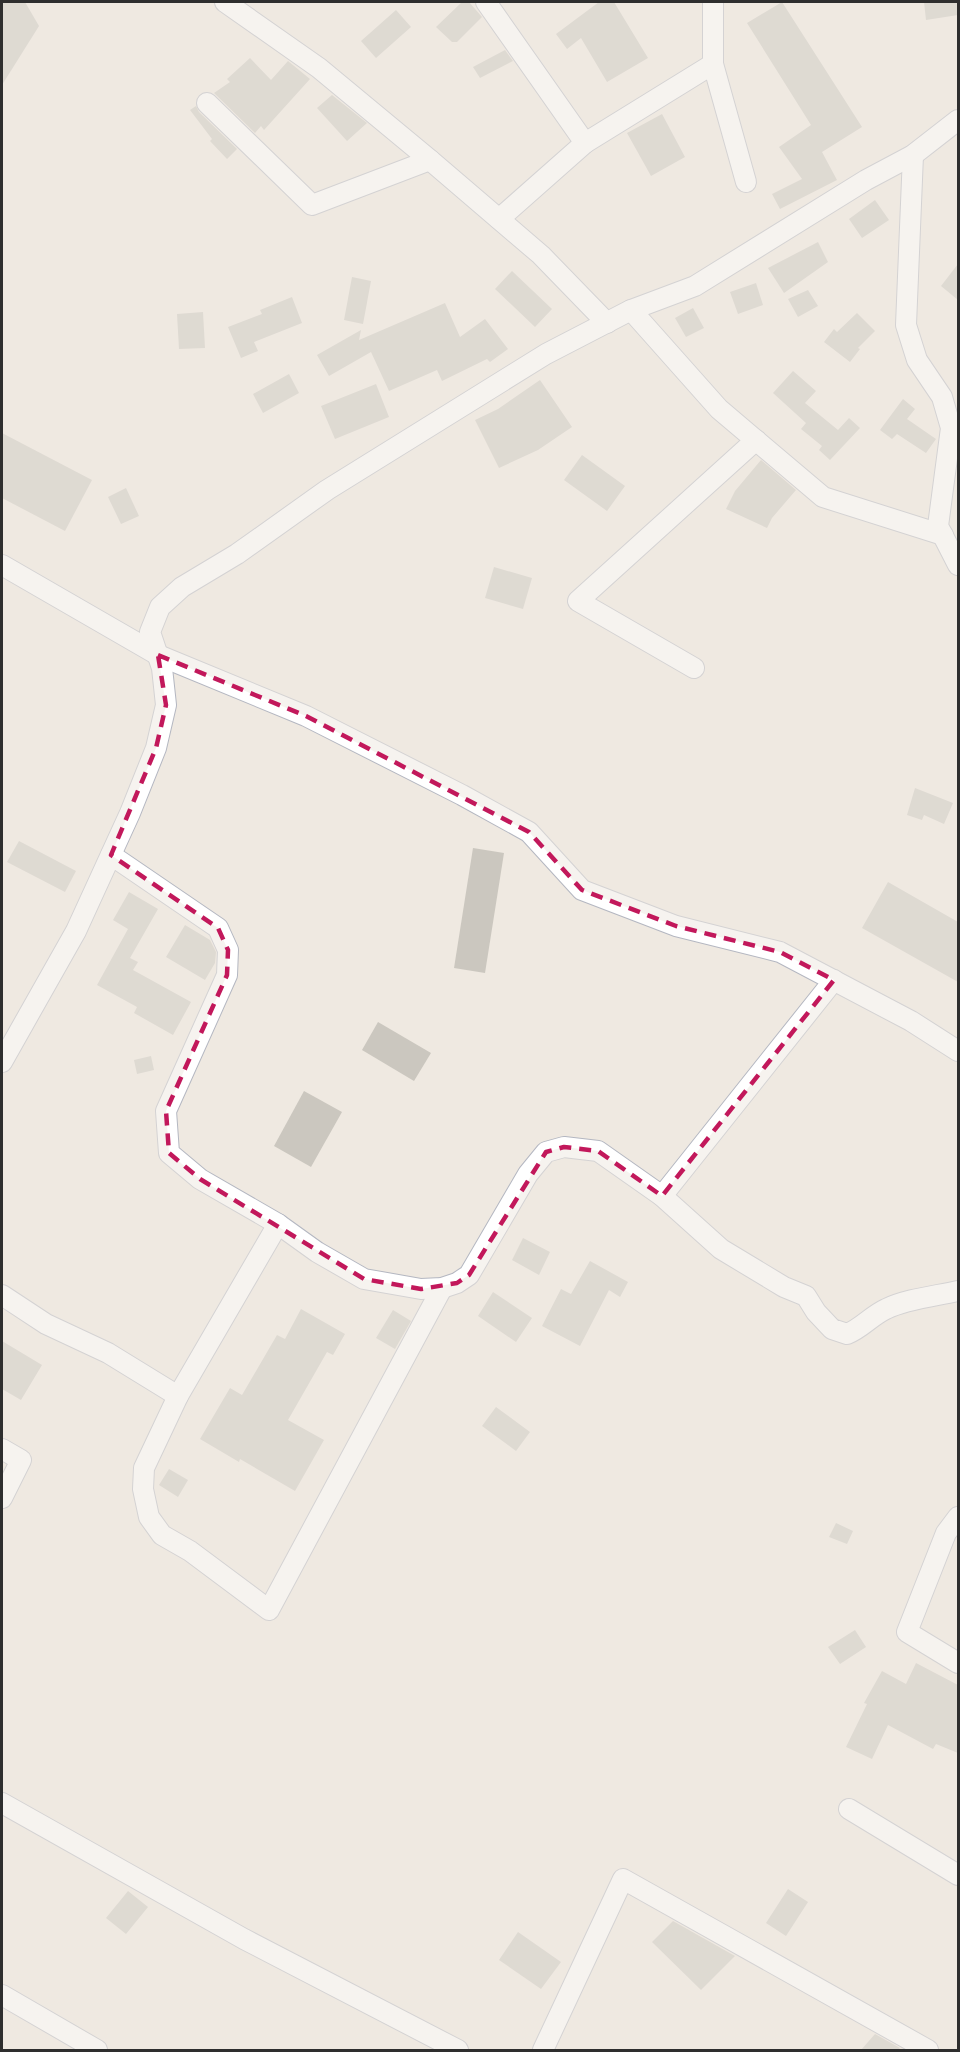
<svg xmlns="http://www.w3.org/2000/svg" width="960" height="2052" viewBox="0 0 960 2052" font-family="Quicksand,sans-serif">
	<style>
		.building { fill: #cbc7bf }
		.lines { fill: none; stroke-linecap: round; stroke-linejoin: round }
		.minor-casing { stroke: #b4b7c1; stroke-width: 22 }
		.minor { stroke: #fff; stroke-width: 20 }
		.marked { fill: none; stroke: #c2185b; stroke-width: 4.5; stroke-dasharray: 12 8; stroke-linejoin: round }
	</style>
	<rect width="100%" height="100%" fill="#efe9e1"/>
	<g class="building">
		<path d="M2,2h23l14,24 -37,59z"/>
		<path d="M462,2h7l13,15 -25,25h-5l-16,-15z"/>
		<path d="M599,2h15l34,56 -41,24 -26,-44 -14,11 -11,-15z"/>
		<path d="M782,2l80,125 -40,25 15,28 -57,29 -8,-15 30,-15 -23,-32 32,-22 -64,-102z"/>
		<path d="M924,2h34v13l-32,5z"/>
		<path d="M396,10l15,17 -35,31 -15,-17z"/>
		<path d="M505,50l8,11 -33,17 -7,-11z"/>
		<path d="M250,58l21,22 17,-19 22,18 -46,51 -3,-4 -6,7 -41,-40 16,-11 -3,-3z"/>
		<path d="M332,95l35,28 -20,18 -30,-33z"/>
		<path d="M196,106l3,6 38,37 -10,10 -17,-18 2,-2 -22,-29z"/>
		<path d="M662,114l23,43 -34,19 -24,-43z"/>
		<path d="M875,200l14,20 -27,18 -13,-19z"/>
		<path d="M818,242l10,20 -44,31 -16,-25z"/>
		<path d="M958,264v36l-17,-14z"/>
		<path d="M512,271l40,38 -17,18 -40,-38z"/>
		<path d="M352,277l19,4 -8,43 -19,-4z"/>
		<path d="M756,283l7,22 -25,9 -8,-22z"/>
		<path d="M808,290l10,16 -20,11 -10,-18z"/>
		<path d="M292,297l10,26 -48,19 4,9 -17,7 -13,-31 34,-13 -2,-4z"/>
		<path d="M445,303l15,34 25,-18 23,30 -18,13 -3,-3 -45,22 -5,-11 -48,21 -18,-39 -42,24 -12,-21 44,-25 -2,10z"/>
		<path d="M693,308l11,20 -18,9 -11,-19z"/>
		<path d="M203,312l2,36 -26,1 -2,-35z"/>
		<path d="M857,313l18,18 -17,17 2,1 -10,13 -26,-20 10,-13 3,3z"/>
		<path d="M793,371l23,20 -11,12 33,27 11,-12 11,10 -30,32 -11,-10 3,-4 -21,-17 5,-6 -33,-30z"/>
		<path d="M289,374l10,19 -36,20 -10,-19z"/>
		<path d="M540,380l32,47 -34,23 -39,18 -24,-48 23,-11z"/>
		<path d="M376,384l13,33 -54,22 -14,-33z"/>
		<path d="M903,399l12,10 -8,10 29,20 -10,14 -29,-19 -5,5 -12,-9z"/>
		<path d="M2,433l90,47 -27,51 -63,-33z"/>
		<path d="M582,455l43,31 -18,25 -43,-31z"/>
		<path d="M761,460l35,30 -24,28 -5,10 -41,-19 9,-18z"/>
		<path d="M126,488l13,28 -18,8 -13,-27z"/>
		<path d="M494,567l38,11 -9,31 -38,-11z"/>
		<path d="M915,788l38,15 -9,21 -20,-9 -2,5 -15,-5z"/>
		<path d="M19,841l57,30 -11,21 -58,-30z"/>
		<path d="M473,848l31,5 -19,120 -31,-5z"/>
		<path d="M888,882l70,40v60l-96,-54z"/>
		<path d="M129,892l29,17 -28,49 8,4 -5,8 58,32 -18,33 -39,-22 3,-6 -40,-22 31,-56 -15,-9z"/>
		<path d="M185,925l25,15 6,12 -1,11 -10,17 -39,-23z"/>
		<path d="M378,1022l53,31 -17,28 -52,-31z"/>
		<path d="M151,1056l3,14 -17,4 -3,-14z"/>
		<path d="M304,1091l38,21 -31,55 -37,-21z"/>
		<path d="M523,1238l27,14 -11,23 -27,-15z"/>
		<path d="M590,1261l38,21 -8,15 -11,-7 -29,56 -38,-20 19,-37 10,5z"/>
		<path d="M493,1292l39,26 -16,24 -38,-26z"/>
		<path d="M301,1309l44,25 -12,21 -6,-3 -39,68 36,20 -29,51 -55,-32 -1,3 -39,-23 30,-51 12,7 35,-60 8,4z"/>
		<path d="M393,1310l18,11 -16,28 -19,-11z"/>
		<path d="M2,1341l40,24 -21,35 -19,-11z"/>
		<path d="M496,1407l34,25 -14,19 -34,-25z"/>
		<path d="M169,1469l19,11 -10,17 -19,-12z"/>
		<path d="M836,1523l17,8 -6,13 -18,-7z"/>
		<path d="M855,1630l11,17 -26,17 -12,-17z"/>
		<path d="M916,1663l42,22v68l-22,-9 -3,5 -45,-24 -16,34 -26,-12 21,-43 -3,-1 18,-32 24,13z"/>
		<path d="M788,1889l20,13 -22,34 -20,-13z"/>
		<path d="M128,1891l20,16 -22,27 -20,-16z"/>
		<path d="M673,1921l62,35 -34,34 -49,-48z"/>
		<path d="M518,1932l43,30 -20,27 -42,-29z"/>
		<path d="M875,2034l25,14 -2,2h-37z"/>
	</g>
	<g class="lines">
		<defs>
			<g id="minor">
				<path d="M225,2l94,66 111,92 111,95 66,68"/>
				<path d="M486,2l99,141 -86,76"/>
				<path d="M713,64l33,118"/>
				<path d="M207,103l105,102 118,-45"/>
				<path d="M585,143l128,-79v-62"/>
				<path d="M913,155l-7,170 11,35 25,37 9,31 -13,98 20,39"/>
				<path d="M631,310l88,99 104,88 120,38"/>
				<path d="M2,565l156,90 148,61 156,79 67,37 53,58 94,36 104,26 131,69 47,30"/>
				<path d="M694,668l-116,-67 178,-161"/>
				<path d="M111,855l107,73 10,22 -1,25 -61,136 3,42 31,26 78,45 39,28 47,27 57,10 21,-1 15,-5 12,-8 59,-101 18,-22 18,-5 34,4 64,45 59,53 63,38 22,9 10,16 16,17 15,5c15,-6 24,-18 39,-25 20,-10 50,-13 72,-18"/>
				<path d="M2,1062l74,-131 54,-118 26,-65 10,-43 -4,-37 -12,-36 10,-25 22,-20 55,-33 90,-64 219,-136 85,-44 64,-24 171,-106 47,-25 45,-35"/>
				<path d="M662,1196l172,-216"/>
				<path d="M278,1224l-100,172 -34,72 -1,21 6,28 13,18 28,16 79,59 173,-322"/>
				<path d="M2,1295l44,29 62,29 70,43"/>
				<path d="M2,1449l19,11 -19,38"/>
				<path d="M958,1517l-12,16 -39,99 51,31"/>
				<path d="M2,1803l242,136 214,111"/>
				<path d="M849,1809l109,66"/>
				<path d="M2,1995l95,55"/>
				<path d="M543,2050l80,-171 305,171"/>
			</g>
		</defs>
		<use href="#minor" class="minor-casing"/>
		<use href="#minor" class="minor"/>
	</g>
	<path d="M0 0H960V2052H0ZM158,655l148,61 223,116 53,58 94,36 104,26 54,28 -172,216 -64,-45 -34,-4 -18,5 -77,123 -12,8 -36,6 -57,-10 -164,-100 -31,-26 -3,-42 61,-136 1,-25 -10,-22 -107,-73 45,-107 10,-43z" fill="#efe9e1" fill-opacity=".55" fill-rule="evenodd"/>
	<path class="marked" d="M158,655l148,61 223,116 53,58 94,36 104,26 54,28 -172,216 -64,-45 -34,-4 -18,5 -77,123 -12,8 -36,6 -57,-10 -164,-100 -31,-26 -3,-42 61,-136 1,-25 -10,-22 -107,-73 45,-107 10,-43z"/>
	<rect width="960" height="2052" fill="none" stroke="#2e2e2e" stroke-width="6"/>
</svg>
